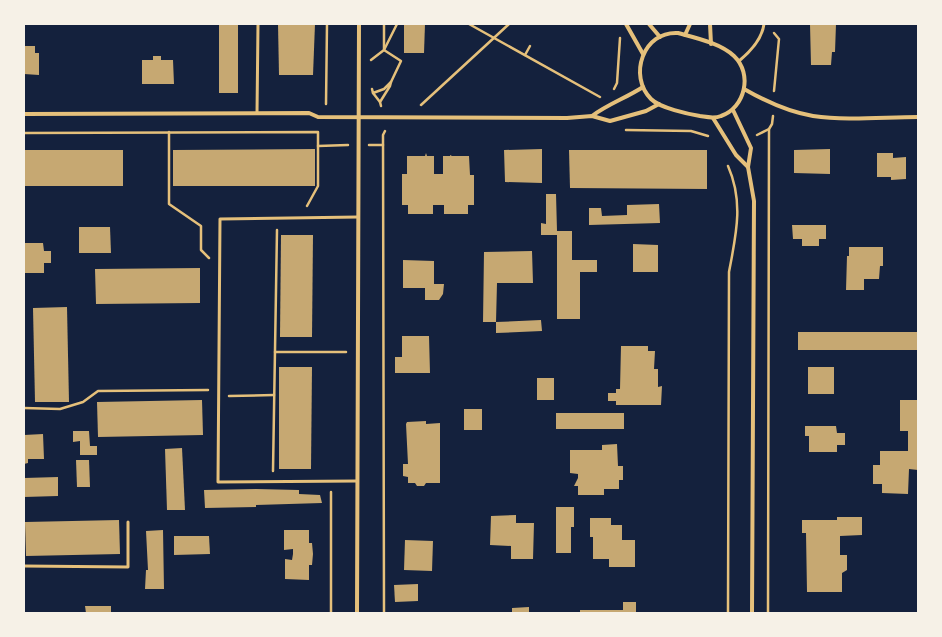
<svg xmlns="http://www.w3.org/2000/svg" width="942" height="637" viewBox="0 0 942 637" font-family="Figtree,sans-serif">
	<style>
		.building { fill: #c6a872 }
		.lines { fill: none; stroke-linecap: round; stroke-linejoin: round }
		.path { stroke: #e5c07b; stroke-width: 2.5 }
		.service { stroke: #e5c07b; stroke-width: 3 }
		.minor { stroke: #e5c07b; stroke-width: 4 }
	</style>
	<rect width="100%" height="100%" fill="#14213d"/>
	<g class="building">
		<rect x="219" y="24" width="19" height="69"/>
		<path d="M278,24h37l-2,51h-34z"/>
		<path d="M404,24h21l-1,29h-20z"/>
		<path d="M810,24h26l-1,28h-3l-1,13h-20z"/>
		<path d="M24,46h11v7h4v22l-15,-1z"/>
		<path d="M153,56h8v4h12l1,24h-32v-24h11z"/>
		<path d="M315,149v37h-142v-36z"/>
		<path d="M542,149v34l-37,-1 -1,-32z"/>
		<path d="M830,149v25l-36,-1v-23z"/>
		<rect x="24" y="150" width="99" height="36"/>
		<path d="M569,150h138v39l-137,-1z"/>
		<path d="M426,153l1,3h7v18h9v-18h7v-1l2,1h17l1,19h4v30h-6v9h-24v-9h-11v9h-25v-9h-6v-31h5v-18h18z"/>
		<path d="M877,153h16v5l13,-1v22l-15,1v-3h-14z"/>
		<path d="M546,194h10l1,37h15v29h25v12h-17v47h-23v-84h-16v-12l5,1z"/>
		<path d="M659,204l1,19 -71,2v-17h12l1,8 25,-1v-10z"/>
		<path d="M792,225h34v14h-7v7h-17v-7h-9z"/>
		<path d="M79,227h31l1,26h-32z"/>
		<path d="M281,235h32l-1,102h-32z"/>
		<path d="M24,243h19l1,8h7v12h-7v10h-20z"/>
		<path d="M633,244l25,1v27h-25z"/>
		<path d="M849,247h34v19h-3l-1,13h-15v11h-18l1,-34h2z"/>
		<path d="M532,251l1,32h-36l-1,39h-13l1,-70z"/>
		<path d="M403,260l31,1v23h10l-1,10 -4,6h-14v-12h-22z"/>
		<path d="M200,268v35l-104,1 -1,-35z"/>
		<path d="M67,307l2,95h-34l-2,-94z"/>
		<path d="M541,320l1,11 -46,2v-11z"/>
		<rect x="798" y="332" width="120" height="18"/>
		<path d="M402,336h27l1,37h-35v-16h7z"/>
		<path d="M621,346h27v5h7l-1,18h4v18l4,-1 -1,19h-45v-4h-8v-8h8v-4h4z"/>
		<path d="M279,367h33l-1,102h-32z"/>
		<rect x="808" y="367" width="26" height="27"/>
		<rect x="537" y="378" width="17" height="22"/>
		<path d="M202,400l1,35 -105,2 -1,-35z"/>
		<path d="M900,400h18v70l-9,-1 -1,25 -26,-1v-9h-9v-19h7v-14h28v-20h-8z"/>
		<rect x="464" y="409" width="18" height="21"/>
		<rect x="556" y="413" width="68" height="16"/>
		<path d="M426,421v3l14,-1v60h-14l-2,3h-7l-2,-3h-7v-6l-5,-1v-12h5l-2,-40 1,-2z"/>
		<path d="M805,426h31l1,7h8v12h-8v7h-28v-16h-4z"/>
		<path d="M73,431h16l1,15h7v9h-17v-14l-7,1z"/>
		<path d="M43,434l1,25h-16v4l-4,1v-29z"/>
		<path d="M617,444l1,22h5v14h-4v9h-15v6h-26v-9h-4l4,-8v-4l-8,-1v-23h32v-5z"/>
		<path d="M182,448l3,62h-18l-2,-61z"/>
		<path d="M76,460h13l1,27h-13z"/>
		<path d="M58,477v19l-34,1v-19z"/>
		<path d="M256,489l43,1v4l21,1 2,8 -66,2v2l-51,1 -1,-18z"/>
		<path d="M556,507h18v20h-3v26h-15z"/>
		<path d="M516,515v8h18l-1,36h-22v-13l-21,-1 1,-29z"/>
		<path d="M837,517h25v18l-22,1v19h7v15l-5,3v19h-35l-1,-59h-4v-13h35z"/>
		<path d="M590,518h21v7h11v15h13v27h-26v-8h-16v-22h-3z"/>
		<path d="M119,520l1,34 -94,2 -1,-34z"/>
		<path d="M163,530l1,59h-19l1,-19h2l-2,-39z"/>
		<path d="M284,530h25v13h3l1,11 -1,11h-3v15l-24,-1v-20l7,1 1,-6v-5l-9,1z"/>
		<path d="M174,536h35l1,18 -36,1z"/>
		<path d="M405,540l28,1 -1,30 -28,-1z"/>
		<path d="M418,584v17l-23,1 -1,-17z"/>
		<path d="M623,602h13v11h-56v-3h43z"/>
		<path d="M85,606h26v7h-25z"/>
		<path d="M529,607v6h-17v-5z"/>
	</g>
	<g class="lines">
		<g class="path">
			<path d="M469,24l131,73"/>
			<path d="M774,33l5,6 -5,52"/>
			<path d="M525,55l5,-9"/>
			<path d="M371,60l13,-10v-26"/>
			<path d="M391,82l10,-21 -17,-11 13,-26"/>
			<path d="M372,89l1,4 11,-4 7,-7 -1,4 -10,16 1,4"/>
			<path d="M614,89l3,-6 3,-45"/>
			<path d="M373,93l7,9"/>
			<path d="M326,104l1,-80"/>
			<path d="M421,105l88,-81"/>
			<path d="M626,130l65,1 17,5"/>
			<path d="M169,132v72l32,22v24l8,8"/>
			<path d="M24,133l294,-1v54l-11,20"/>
			<path d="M757,135l12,-6"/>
			<path d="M369,145h14"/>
			<path d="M318,146l30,-1"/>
			<path d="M275,352h71"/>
			<path d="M229,396l45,-1"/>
			<path d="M24,408l36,1 23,-7 15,-11 110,-1"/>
			<path d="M273,471l4,-241"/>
			<path d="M331,492v121"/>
			<path d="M384,613l-1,-478 2,-4"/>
			<path d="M728,613l1,-341c7,-37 15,-70 -1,-106"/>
			<path d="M768,613l1,-484 3,-5 1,-8"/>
		</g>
		<g class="service">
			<path d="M739,61c11,-9 23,-22 25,-37"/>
			<path d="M257,113l1,-89"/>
			<path d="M357,481l-139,1 2,-263 138,-2"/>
			<path d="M24,566l104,1v-45"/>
		</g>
		<g class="minor">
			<path d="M626,24l17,30"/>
			<path d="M649,24l11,13"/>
			<path d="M710,24l1,20"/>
			<path d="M678,33c18,5 42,10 56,23 19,18 11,52 -13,60 -7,3 -14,1 -21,0 -12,-2 -40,-8 -49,-17 -23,-23 -8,-68 27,-66z"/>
			<path d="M685,35l5,-11"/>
			<path d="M744,89c21,12 44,23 69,27 34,5 71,1 105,1"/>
			<path d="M733,110l18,38 -3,19 6,34 -2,412"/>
			<path d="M24,114l285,-1 9,4 249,1 25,-2 18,5 36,-10 13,-7"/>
			<path d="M592,116c16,-12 34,-18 51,-29"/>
			<path d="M713,118l23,37 12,12"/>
			<path d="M357,613l2,-589"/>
		</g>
	</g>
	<rect width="942" height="637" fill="none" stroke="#f6f1e7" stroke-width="50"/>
</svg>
